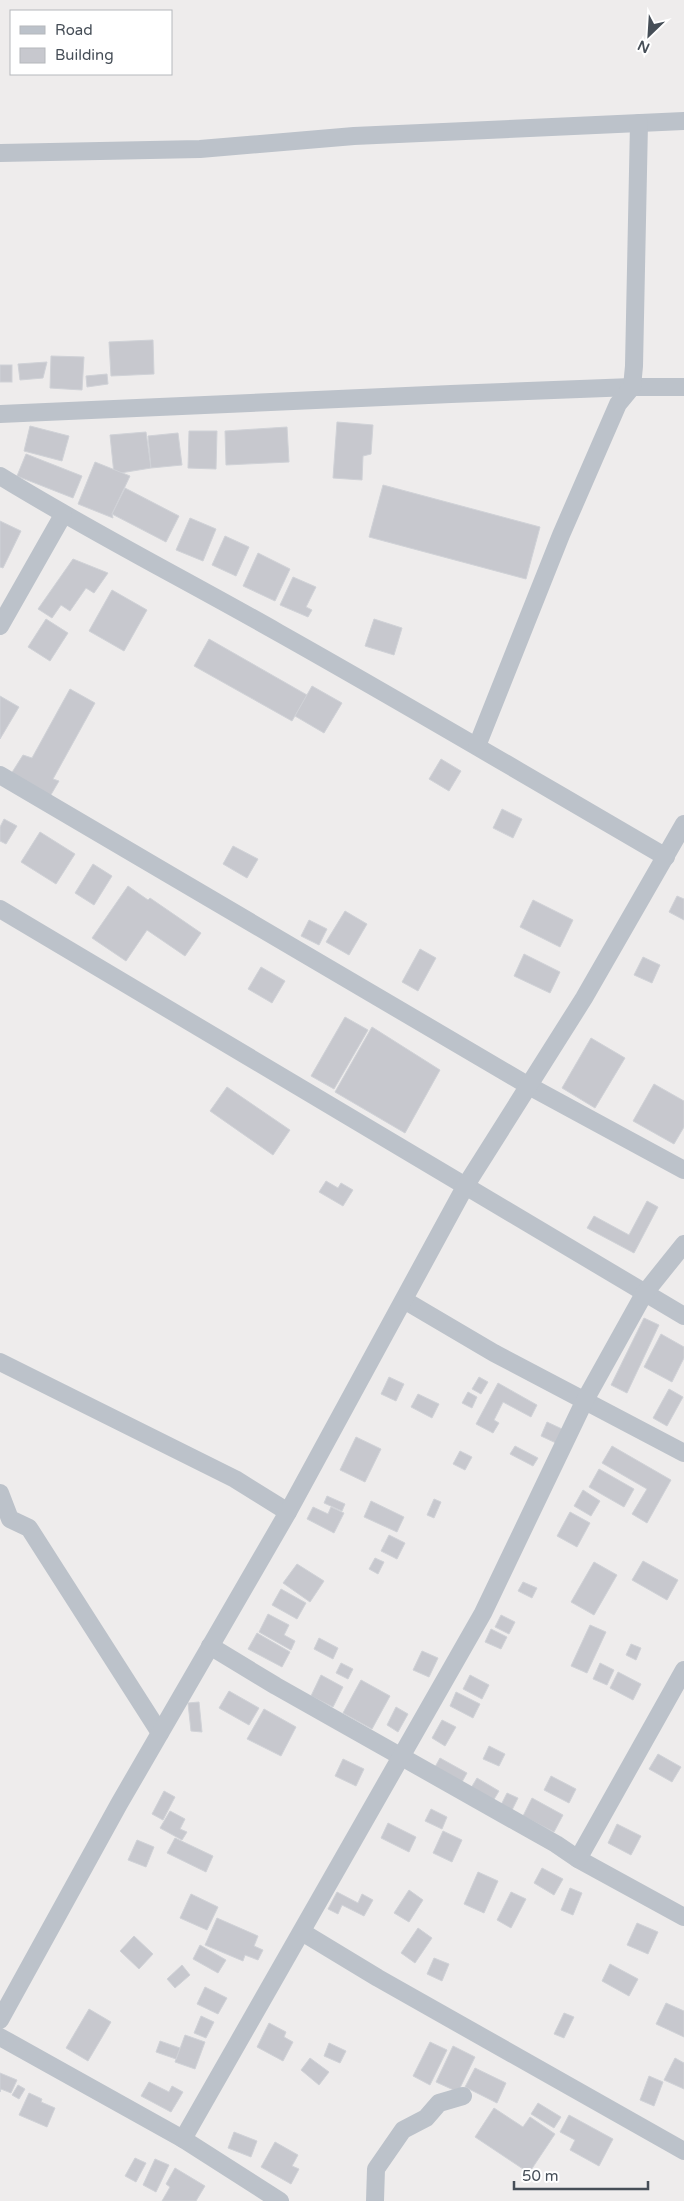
<svg xmlns="http://www.w3.org/2000/svg" width="684" height="2201" viewBox="0 0 684 2201" font-family="'Varela Round',sans-serif">
	<style>
		.building { fill: #c7c8ce; stroke: #d0d2d7 }
		.lines { fill: none; stroke-linecap: round; stroke-linejoin: round }
		.minor { stroke: #bcc2ca; stroke-width: 18 }
	</style>
	<rect width="100%" height="100%" fill="#eeecec"/>
	<g class="building">
		<path d="M153,340l1,34 -43,2 -2,-34z"/>
		<path d="M51,356l33,1 -2,33 -32,-2z"/>
		<path d="M47,362l-4,16 -23,2 -2,-16z"/>
		<rect x="0" y="365" width="12" height="17"/>
		<path d="M107,374l1,10 -21,3 -1,-11z"/>
		<path d="M337,422l36,3 -2,29 -8,2 -1,24 -29,-2z"/>
		<path d="M30,426l39,10 -7,25 -38,-10z"/>
		<path d="M287,427l2,35 -63,3 -1,-34z"/>
		<path d="M189,431h28l-1,38 -28,-1z"/>
		<path d="M146,432l5,36 -37,6 -4,-39z"/>
		<path d="M178,433l4,32 -31,3 -3,-32z"/>
		<path d="M26,454l56,22 -9,22 -56,-22z"/>
		<path d="M95,462l35,14 -18,38 1,4 -35,-14z"/>
		<path d="M383,485l157,42 -14,52 -157,-42z"/>
		<path d="M125,488l54,28 -13,26 -54,-28z"/>
		<path d="M190,518l26,11 -13,32 -27,-11z"/>
		<path d="M0,521l21,10 -18,37 -3,-1z"/>
		<path d="M225,536l24,11 -13,29 -24,-11z"/>
		<path d="M258,553l32,16 -15,32 -32,-15z"/>
		<path d="M73,559l35,14 -14,20 -8,-5 -16,23 -9,-6 -9,13 -14,-9z"/>
		<path d="M293,577l23,10 -10,20 6,3 -4,7 -28,-12z"/>
		<path d="M112,590l35,20 -23,41 -35,-20z"/>
		<path d="M46,619l22,14 -18,28 -22,-14z"/>
		<path d="M374,619l28,9 -8,27 -29,-9z"/>
		<path d="M209,639l98,56 -15,26 -98,-55z"/>
		<path d="M312,686l30,17 -18,30 -29,-17z"/>
		<path d="M70,689l25,14 -42,76 6,2 -10,17 -38,-24 12,-19 9,3z"/>
		<path d="M0,696l19,11 -19,32z"/>
		<path d="M441,759l20,12 -12,20 -20,-12z"/>
		<path d="M502,809l20,10 -9,19 -20,-10z"/>
		<path d="M4,819l13,7 -11,18 -6,-3v-14z"/>
		<path d="M40,832l35,22 -19,30 -35,-22z"/>
		<path d="M233,846l25,13 -11,19 -24,-14z"/>
		<path d="M93,864l19,12 -18,29 -19,-12z"/>
		<path d="M128,886l20,14 2,-2 51,35 -16,23 -38,-26 -21,31 -34,-23z"/>
		<path d="M677,896l7,3v21l-15,-8z"/>
		<path d="M533,900l40,20 -13,27 -40,-20z"/>
		<path d="M345,911l22,13 -18,31 -23,-13z"/>
		<path d="M309,920l18,9 -8,16 -18,-9z"/>
		<path d="M420,949l16,9 -18,33 -16,-9z"/>
		<path d="M524,954l36,18 -10,21 -36,-17z"/>
		<path d="M643,957l17,8 -8,18 -18,-8z"/>
		<path d="M261,967l24,14 -13,22 -24,-14z"/>
		<path d="M345,1017l23,13 -34,59 -23,-13z"/>
		<path d="M372,1027l68,43 -35,63 -70,-41z"/>
		<path d="M591,1038l34,20 -30,50 -33,-20z"/>
		<path d="M654,1084l30,17v26l-10,17 -41,-23z"/>
		<path d="M227,1087l63,43 -17,25 -63,-44z"/>
		<path d="M326,1181l12,7 3,-5 12,7 -10,16 -24,-14z"/>
		<path d="M647,1201l11,6 -24,46 -47,-25 7,-12 35,19z"/>
		<path d="M644,1318l15,7 -32,68 -16,-8z"/>
		<path d="M661,1334l23,13v11l-12,24 -28,-15z"/>
		<path d="M389,1377l15,7 -8,17 -15,-7z"/>
		<path d="M479,1377l9,5 -7,12 -9,-5z"/>
		<path d="M498,1383l39,22 -6,12 -28,-15 -9,18 5,3 -6,10 -17,-9z"/>
		<path d="M669,1389l14,8 -16,29 -14,-8z"/>
		<path d="M468,1392l9,5 -5,11 -10,-5z"/>
		<path d="M418,1394l21,10 -7,14 -21,-11z"/>
		<path d="M547,1422l15,7 -6,14 -15,-7z"/>
		<path d="M356,1437l25,12 -16,33 -25,-12z"/>
		<path d="M515,1446l23,12 -5,8 -23,-12z"/>
		<path d="M612,1446l59,34 -24,43 -15,-9 15,-25 -45,-26z"/>
		<path d="M460,1451l12,6 -7,13 -12,-6z"/>
		<path d="M599,1469l35,20 -10,18 -35,-20z"/>
		<path d="M583,1490l17,11 -9,15 -17,-10z"/>
		<path d="M327,1496l18,8 -3,7 -18,-8z"/>
		<path d="M434,1499l7,3 -7,16 -7,-3z"/>
		<path d="M371,1501l33,16 -7,15 -33,-15z"/>
		<path d="M313,1507l15,7 3,-7 13,6 -10,20 -27,-14z"/>
		<path d="M570,1512l20,11 -13,24 -20,-11z"/>
		<path d="M389,1535l16,8 -8,16 -16,-8z"/>
		<path d="M375,1558l9,4 -6,12 -9,-5z"/>
		<path d="M643,1561l35,19 -11,20 -35,-20z"/>
		<path d="M594,1562l23,13 -23,40 -23,-13z"/>
		<path d="M297,1564l27,17 -14,21 -27,-19z"/>
		<path d="M523,1582l14,6 -5,10 -14,-7z"/>
		<path d="M281,1589l25,14 -9,16 -25,-14z"/>
		<path d="M268,1614l21,11 -5,10 11,6 -4,9 -32,-18z"/>
		<path d="M501,1615l14,7 -6,12 -14,-7z"/>
		<path d="M590,1625l16,7 -19,41 -16,-7z"/>
		<path d="M491,1629l16,8 -6,12 -16,-7z"/>
		<path d="M257,1633l33,19 -8,15 -34,-18z"/>
		<path d="M319,1638l19,10 -5,11 -19,-10z"/>
		<path d="M631,1644l10,4 -5,12 -10,-5z"/>
		<path d="M422,1651l16,7 -9,19 -16,-7z"/>
		<path d="M341,1663l12,6 -5,10 -12,-6z"/>
		<path d="M600,1663l14,7 -7,15 -14,-6z"/>
		<path d="M618,1672l23,12 -8,16 -23,-12z"/>
		<path d="M321,1675l22,12 -10,20 -22,-11z"/>
		<path d="M470,1675l19,10 -7,14 -19,-10z"/>
		<path d="M361,1680l29,16 -18,33 -29,-16z"/>
		<path d="M229,1691l30,17 -10,17 -30,-17z"/>
		<path d="M456,1692l24,12 -7,14 -23,-12z"/>
		<path d="M199,1702l3,30 -11,-1 -3,-28z"/>
		<path d="M396,1707l12,7 -10,18 -11,-7z"/>
		<path d="M264,1709l32,18 -15,29 -34,-17z"/>
		<path d="M442,1720l14,7 -11,19 -13,-8z"/>
		<path d="M489,1746l16,8 -6,12 -16,-7z"/>
		<path d="M658,1754l23,13 -9,15 -23,-13z"/>
		<path d="M440,1758l27,15 -5,9 -27,-15z"/>
		<path d="M343,1759l21,10 -8,17 -21,-10z"/>
		<path d="M551,1776l25,13 -7,14 -25,-13z"/>
		<path d="M477,1778l22,13 -6,10 -22,-13z"/>
		<path d="M164,1791l11,6 -12,23 -11,-6z"/>
		<path d="M507,1793l11,5 -6,12 -11,-5z"/>
		<path d="M532,1798l31,17 -9,17 -31,-16z"/>
		<path d="M431,1809l16,8 -5,12 -17,-8z"/>
		<path d="M170,1811l15,8 -5,10 7,3 -5,8 -22,-12z"/>
		<path d="M388,1823l28,14 -7,15 -28,-14z"/>
		<path d="M617,1824l24,12 -10,19 -23,-12z"/>
		<path d="M443,1831l19,9 -10,22 -19,-9z"/>
		<path d="M175,1838l38,18 -7,16 -39,-19z"/>
		<path d="M137,1840l17,7 -8,20 -18,-7z"/>
		<path d="M542,1868l21,11 -9,16 -20,-12z"/>
		<path d="M478,1872l20,9 -14,32 -20,-9z"/>
		<path d="M570,1888l12,5 -9,22 -12,-5z"/>
		<path d="M409,1890l14,10 -14,22 -15,-9z"/>
		<path d="M337,1892l21,11 4,-9 11,6 -9,16 -22,-11 -4,9 -10,-5z"/>
		<path d="M511,1892l15,7 -15,29 -14,-8z"/>
		<path d="M191,1894l27,13 -11,23 -27,-12z"/>
		<path d="M217,1918l41,18 -4,10 9,4 -5,10 -13,-5 -2,6 -38,-16z"/>
		<path d="M637,1923l21,9 -10,22 -21,-9z"/>
		<path d="M418,1928l14,10 -17,25 -14,-10z"/>
		<path d="M134,1936l19,18 -14,15 -19,-18z"/>
		<path d="M200,1945l26,15 -8,13 -25,-14z"/>
		<path d="M434,1958l15,6 -7,17 -15,-7z"/>
		<path d="M610,1964l28,15 -9,17 -27,-15z"/>
		<path d="M182,1965l8,10 -15,13 -8,-9z"/>
		<path d="M205,1987l22,11 -9,16 -21,-10z"/>
		<path d="M666,2003l18,8v26l-28,-13z"/>
		<path d="M89,2009l22,13 -23,39 -22,-13z"/>
		<path d="M564,2013l10,4 -10,21 -10,-4z"/>
		<path d="M201,2016l13,6 -8,16 -12,-5z"/>
		<path d="M269,2023l17,9 -2,5 9,5 -10,19 -26,-14z"/>
		<path d="M185,2035l20,7 -10,27 -20,-7z"/>
		<path d="M160,2041l20,7 -4,11 -20,-7z"/>
		<path d="M430,2042l17,8 -17,35 -17,-9z"/>
		<path d="M329,2043l17,8 -6,12 -16,-7z"/>
		<path d="M453,2046l22,11 -17,35 -22,-10z"/>
		<path d="M310,2058l19,14 -10,13 -18,-15z"/>
		<path d="M675,2058l9,5v26l-20,-9z"/>
		<path d="M475,2068l31,15 -9,20 -32,-16z"/>
		<path d="M0,2073l17,7 -6,13 -10,-4 -1,3z"/>
		<path d="M649,2076l14,6 -9,24 -14,-6z"/>
		<path d="M149,2082l20,10 3,-6 11,6 -12,20 -30,-16z"/>
		<path d="M18,2085l7,4 -6,10 -7,-4z"/>
		<path d="M29,2093l13,6 -1,3 14,6 -8,19 -28,-12z"/>
		<path d="M538,2103l23,14 -7,11 -23,-14z"/>
		<path d="M494,2108l29,19 7,-10 25,17 -26,39 -54,-36z"/>
		<path d="M569,2115l44,24 -14,27 -29,-16 5,-10 -15,-8z"/>
		<path d="M234,2132l23,9 -6,16 -23,-9z"/>
		<path d="M275,2142l23,13 -6,11 7,3 -8,15 -30,-17z"/>
		<path d="M135,2158l11,5 -10,19 -11,-6z"/>
		<path d="M155,2159l14,6 -13,27 -13,-7z"/>
		<path d="M175,2168l30,18 -9,15h-34l8,-14 -4,-3z"/>
	</g>
	<g class="lines">
		<g class="minor">
			<path d="M0,153l200,-4 154,-13 330,-15"/>
			<path d="M0,414l451,-20 181,-7h52"/>
			<path d="M0,476c91,56 186,104 279,157 130,73 258,149 387,224"/>
			<path d="M0,626l63,-111"/>
			<path d="M477,746l84,-211 57,-131 14,-17 2,-21 5,-243"/>
			<path d="M0,775l529,311 155,84"/>
			<path d="M0,909l684,407"/>
			<path d="M404,1300l90,53 190,100"/>
			<path d="M0,1362l235,117 53,33"/>
			<path d="M0,1493l10,26 19,9 131,205"/>
			<path d="M210,1646l66,40 280,158 22,15 106,58"/>
			<path d="M578,1859l106,-189"/>
			<path d="M302,1932l76,46 306,173"/>
			<path d="M0,2020l119,-216 169,-292 178,-327 118,-187 100,-174"/>
			<path d="M0,2037l183,102 97,62"/>
			<path d="M183,2139l300,-526 102,-213 59,-106 40,-50"/>
			<path d="M375,2201l1,-32 27,-39 23,-12 13,-15 24,-7"/>
		</g>
	</g>
	<rect x="10" y="10" width="162" height="65" fill="#ffffff" stroke="#b5b8bc"/>
	<rect x="20" y="26" width="25" height="8" fill="#bcc2ca" stroke="#b5b8bc"/>
	<text x="55" y="35" font-size="15" fill="#464e57">Road</text>
	<rect x="20" y="48" width="25" height="15" fill="#c7c8ce" stroke="#b5b8bc"/>
	<text x="55" y="60" font-size="15" fill="#464e57">Building</text>
	<g transform="translate(649 35) rotate(205)" stroke="#ffffff" stroke-width="4" paint-order="stroke">
	<path d="M0-4L9 19L0 12L-9 19Z" fill="#464e57"/>
	<text y="-8" font-size="14" font-weight="bold" text-anchor="middle" fill="#464e57">N</text>
	</g>
	<path d="M514 2181v8h134v-8" fill="none" stroke="#464e57" stroke-width="2.5"/>
	<text x="522" y="2181" font-size="15" fill="#464e57" stroke="#ffffff" stroke-width="4" paint-order="stroke">50 m</text>
</svg>
